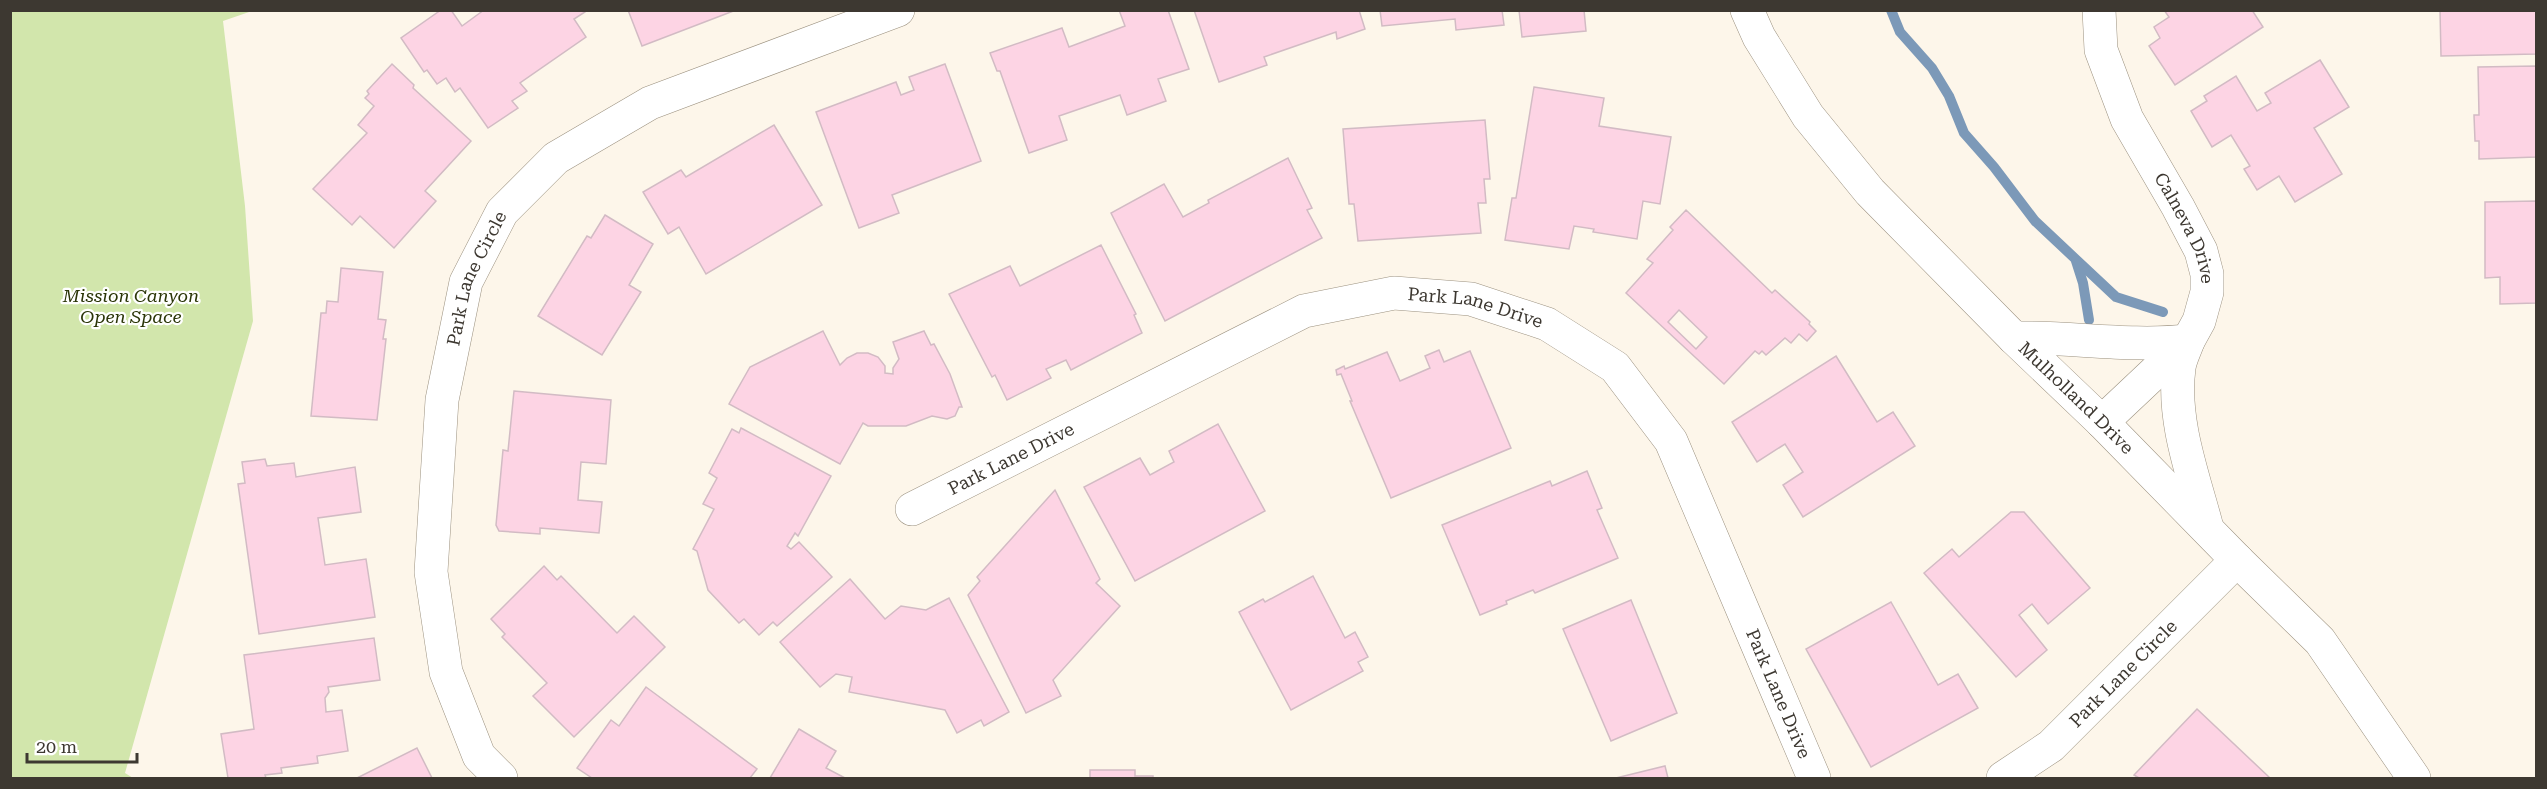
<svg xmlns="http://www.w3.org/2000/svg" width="2547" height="789" viewBox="0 0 2547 789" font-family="'Roboto Serif',serif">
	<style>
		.green { fill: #d2e6ac }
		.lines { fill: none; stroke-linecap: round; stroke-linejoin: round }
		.stream { stroke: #7c99b8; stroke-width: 10 }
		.building { fill: #fdd4e4; stroke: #d2bbc4; stroke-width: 1.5; fill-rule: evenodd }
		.minor-casing { stroke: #9c9280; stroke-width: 34 }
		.major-casing { stroke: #9c9280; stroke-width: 34 }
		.minor { stroke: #fff; stroke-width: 33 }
		.major { stroke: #fff; stroke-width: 33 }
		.labels { text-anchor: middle; stroke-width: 4.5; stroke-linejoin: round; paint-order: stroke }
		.street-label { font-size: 18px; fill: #3d3831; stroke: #fff }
		.park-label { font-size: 18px; font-style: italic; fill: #2a3507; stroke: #fff }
	</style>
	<rect width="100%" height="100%" fill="#fdf6ea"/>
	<path class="green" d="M10,11h242l-29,10 22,185 8,115 -128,452 8,5h-122z"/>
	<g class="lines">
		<g class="stream">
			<path d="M1891,10l9,22 32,36 17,28 15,37 30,34 41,54 81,76 47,15"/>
			<path d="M2076,261l7,22 6,37"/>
		</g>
	</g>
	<g class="building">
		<path d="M441,10h10l11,16 22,-16h100l1,2 -11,7 12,18 -66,46 7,8 -15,10 6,7 -30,20 -28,-40 -5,4 -9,-14 -9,6 -10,-14 -3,2 -23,-34z"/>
		<path d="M628,10h108l-94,36z"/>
		<path d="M1119,10h49l21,59 -31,10 8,22 -39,14 -7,-20 -61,21 8,24 -38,13 -29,-82h-3l-7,-18 72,-25 7,19 56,-21z"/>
		<path d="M1194,10h165l6,19 -28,10 -1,-7 -72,25 3,8 -48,17z"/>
		<path d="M1380,10h122l2,15 -48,5 -1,-11 -73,7z"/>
		<path d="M1519,10h65l2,21 -64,6z"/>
		<path d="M2164,10h88l11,17 -88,58 -26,-39 11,-8 -6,-11 15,-10z"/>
		<path d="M2440,10h96v44l-95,2z"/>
		<path d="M2320,60l29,47 -35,21 28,46 -47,28 -16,-26 -22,14 -13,-21 6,-3 -19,-31 -19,12 -21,-36 16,-10 -3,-5 32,-20 21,35 14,-8 -6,-10z"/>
		<path d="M392,64l22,21 -1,3 58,53 -46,50 11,10 -42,47 -34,-32 -8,9 -39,-36 54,-56 -9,-8 16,-19 -9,-8 4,-4 -2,-3z"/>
		<path d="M945,64l36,97 -89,34 7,18 -40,15 -43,-116 80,-30 5,13 13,-5 -5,-13z"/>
		<path d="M2536,66v91l-57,2v-18h-4l-1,-26h5l-1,-48z"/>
		<path d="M1534,87l70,11 -5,28 72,11 -11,67 -17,-3 -6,38 -44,-7 1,-3 -20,-3 -5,23 -64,-9 7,-42h4z"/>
		<path d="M1485,120l5,59h-6l2,24h-8l3,30 -123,8 -4,-37h-5l-6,-75z"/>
		<path d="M774,125l48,80 -116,69 -27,-47 -11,7 -25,-42 38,-22 5,7z"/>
		<path d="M1288,158l24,50 -5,2 15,28 -157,83 -54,-108 53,-29 19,33 26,-14 -1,-3z"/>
		<path d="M2536,201v102l-36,1v-27l-15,1v-76z"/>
		<path d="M1686,210l86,83 3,-3 35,32 -1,2 7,7 -9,10 -8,-7 -8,9 -6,-5 -19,17 -4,-4 -3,3 -4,-3 -31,33 -98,-91 27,-30 -6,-4 26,-29 -3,-3zM1679,310l28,27 -11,12 -28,-27z"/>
		<path d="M605,215l48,29 -24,41 12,7 -39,63 -64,-39 49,-80 4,2z"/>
		<path d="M1101,245l35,69 -2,1 8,18 -71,37 -5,-10 -20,9 5,9 -44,22 -12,-25 -3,2 -43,-83 61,-28 10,20z"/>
		<path d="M341,268l42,4 -5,47 8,1 -3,19h3l-9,81 -66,-4 10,-103h5l1,-12 11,1z"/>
		<path d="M823,331l17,34 7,-7 10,-5h11l10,4 7,9v7l8,1v-6l6,-9 -6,-17 31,-11 7,14 3,-1 16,30 12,33h-3l-4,9 -8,3 -15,-3 -26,10h-38l-5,-3 -23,41 -111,-60 21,-37z"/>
		<path d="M1439,350l5,12 26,-11 41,97 -120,50 -41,-97h2l-11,-27 -4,1 -1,-5 8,-4 1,3 42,-17 13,29 30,-13 -5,-12z"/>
		<path d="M1836,356l41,66 16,-10 22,34 -112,71 -20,-32 20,-13 -18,-28 -28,18 -25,-40z"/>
		<path d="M514,391l97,9 -5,64 -25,-2 -3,38 24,2 -3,31 -59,-5v6l-41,-3 -3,-6 7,-75 5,1z"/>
		<path d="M1218,424l47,87 -130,70 -51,-94 56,-29 10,17 24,-13 -5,-11z"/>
		<path d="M741,428l90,48 -33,60 -3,-3 -8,13 4,3 8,-7 33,35 -55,49 -4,-4 -14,13 -15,-16 -5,4 -31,-33 -11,-39 -4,-2 21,-40 -11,-5 14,-26 -8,-5 23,-44 7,4z"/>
		<path d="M265,459l2,7 27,-3 2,14 59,-10 6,45 -43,6 7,47 41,-6 9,58 -116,17 -21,-150 7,-1 -3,-21z"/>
		<path d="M1587,471l15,37 -5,2 21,48 -83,35 -2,-3 -27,11 1,3 -27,11 -38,-90 108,-44 2,5z"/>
		<path d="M1055,490l45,89 -4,4 24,23 -67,74 8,16 -35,17 -58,-118 12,-14 -3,-4z"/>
		<path d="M2011,512h13l66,76 -42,36 -16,-20 -13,11 28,35 -31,27 -92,-104 28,-24 7,8z"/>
		<path d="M544,566l13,14 4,-4 56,57 17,-17 31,31 -91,90 -41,-41 14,-13 -45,-46 3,-3 -14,-15z"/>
		<path d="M1313,576l32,62 10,-6 13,25 -10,5 5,9 -72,39 -52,-98 24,-13 2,3z"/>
		<path d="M850,579l35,40 16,-13 25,4 23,-12 60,114 -25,14 -3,-6 -24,13 -12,-23 -96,-18 3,-15 -16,-3 -16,13 -40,-45z"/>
		<path d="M1631,600l46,113 -66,28 -48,-112z"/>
		<path d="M1891,602l47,83 20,-11 20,34 -107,59 -65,-118z"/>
		<path d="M374,638l6,42 -52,7 1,5 -4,6 1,14 16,-2 6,41 -31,5 1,7 -37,5 1,5 -17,2 1,3h-38l-7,-44 33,-5 -10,-74z"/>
		<path d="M646,687l111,82 -7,9h-158l-15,-10 34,-48 8,6z"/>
		<path d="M2197,709l73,69h-131l-5,-3z"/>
		<path d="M799,729l37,22 -10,17 19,10h-75z"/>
		<path d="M417,748l15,30h-75z"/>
		<path d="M1665,766l3,12h-52z"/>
		<path d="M1090,770h45v6h18v2h-63z"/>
	</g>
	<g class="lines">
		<defs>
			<g id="minor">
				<path id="s1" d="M912,509l392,-198 90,-18 77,6 76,25 68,43 56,74 143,337"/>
				<path id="s2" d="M501,778l-22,-22 -33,-84 -15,-100 11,-172 24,-118 36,-70 54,-54 94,-55 248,-93"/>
				<path id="s3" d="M2003,778l48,-32 186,-186"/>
			</g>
			<g id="major">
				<path id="s4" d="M1747,10l12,27 49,79 62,76 144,146 88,84 135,138 83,81 94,137"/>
				<path id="s5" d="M2099,10l2,40 26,69 51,88 23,44 6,23v18l-8,29 -11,20 -86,81"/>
				<path d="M2014,338c58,-1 116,9 174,3 -3,9 -8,18 -9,27 -7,52 14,107 27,156"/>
			</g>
		</defs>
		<use href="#minor" class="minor-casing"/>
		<use href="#major" class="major-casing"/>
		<use href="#minor" class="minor"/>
		<use href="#major" class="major"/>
	</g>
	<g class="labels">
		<g class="street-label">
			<text dy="6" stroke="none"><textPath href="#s5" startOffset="238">Calneva Drive</textPath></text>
			<text dy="6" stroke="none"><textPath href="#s2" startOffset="522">Park Lane Circle</textPath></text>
			<text dy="6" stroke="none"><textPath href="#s1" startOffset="614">Park Lane Drive</textPath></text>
			<text dy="6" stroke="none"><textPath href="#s4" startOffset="512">Mulholland Drive</textPath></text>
			<text dy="6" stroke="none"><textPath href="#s1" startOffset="111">Park Lane Drive</textPath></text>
			<text dy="6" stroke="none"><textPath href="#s3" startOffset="160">Park Lane Circle</textPath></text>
			<text dy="6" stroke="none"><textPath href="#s1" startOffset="1136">Park Lane Drive</textPath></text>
		</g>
		<g class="park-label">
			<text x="131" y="302">Mission Canyon<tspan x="131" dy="21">Open Space</tspan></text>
		</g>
	</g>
	<rect width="2547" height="789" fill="none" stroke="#3d3831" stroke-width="24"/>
	<path d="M27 753v9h110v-9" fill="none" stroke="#3d3831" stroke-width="3"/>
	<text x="36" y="753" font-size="18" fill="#3d3831" stroke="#ffffff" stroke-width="4.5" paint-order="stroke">20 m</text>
</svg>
